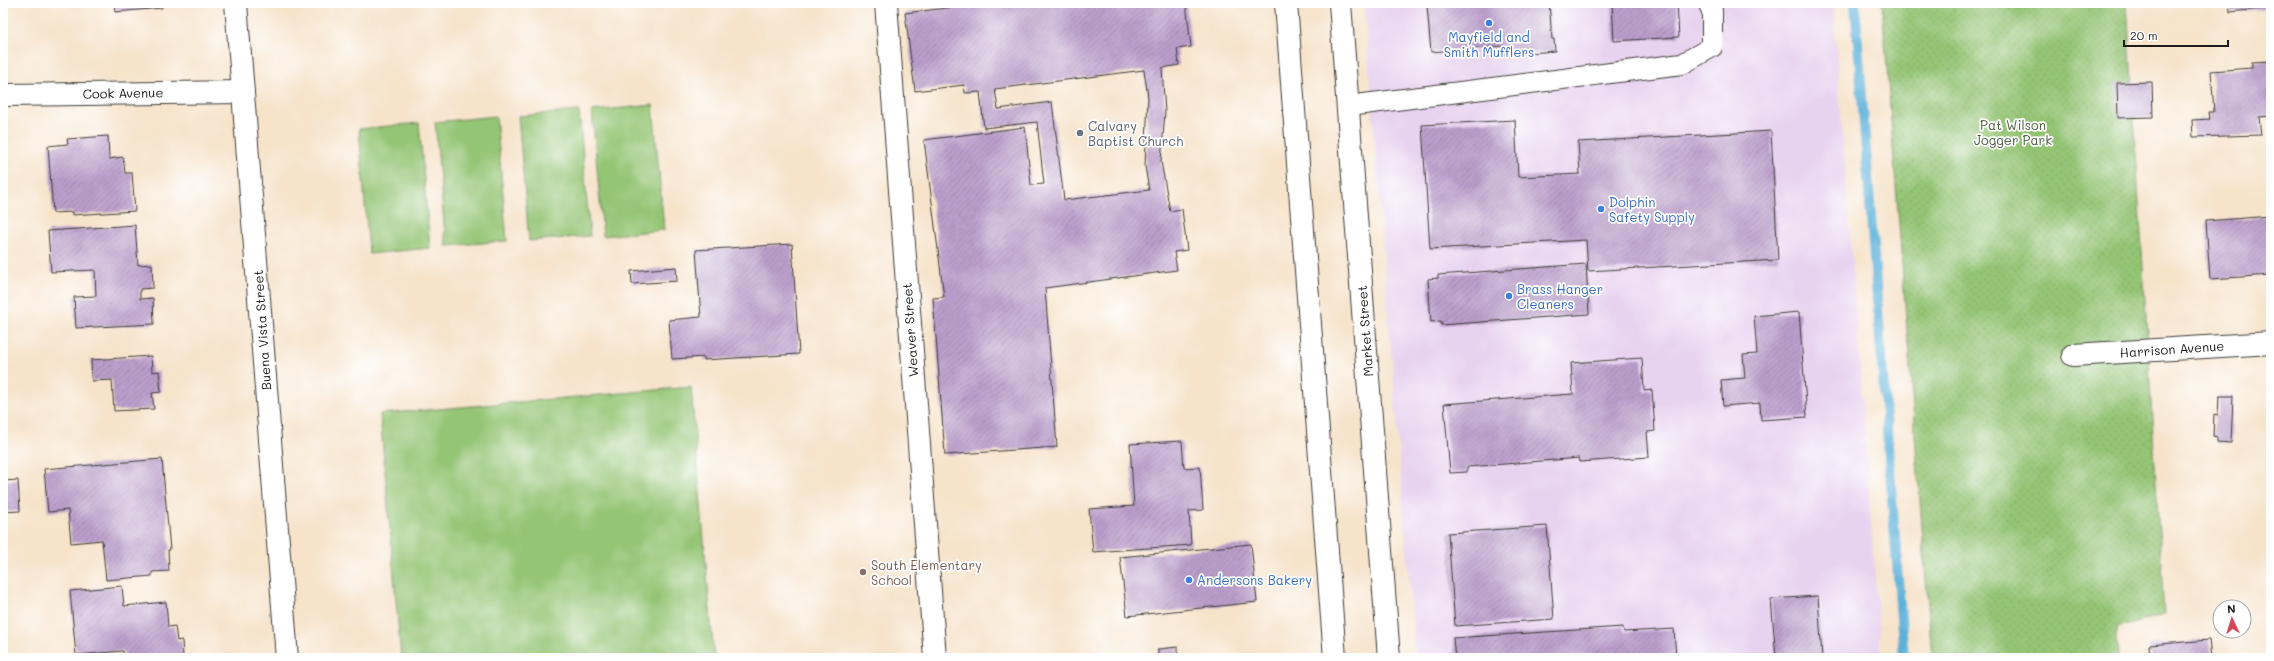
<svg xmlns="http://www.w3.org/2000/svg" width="2274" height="661" viewBox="0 0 2274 661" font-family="Mali,sans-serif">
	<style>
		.built { fill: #e7d2ef }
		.park { fill: url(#park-dots); stroke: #587048 }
		.pitch { fill: #94c575; stroke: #587048 }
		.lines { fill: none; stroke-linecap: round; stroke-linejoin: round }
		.stream { stroke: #5db1d9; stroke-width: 10 }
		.building { fill: url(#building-hatch); fill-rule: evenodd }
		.service-casing { stroke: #3d3a36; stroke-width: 22 }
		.minor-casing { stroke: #3d3a36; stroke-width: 24 }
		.secondary-casing { stroke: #3d3a36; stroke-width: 24 }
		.service { stroke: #fff; stroke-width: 20 }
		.minor { stroke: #fff; stroke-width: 22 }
		.secondary { stroke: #fff; stroke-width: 22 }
		.shop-dot { fill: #3f7fe0; stroke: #fff; stroke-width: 1.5 }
		.worship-dot { fill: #6b7280; stroke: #fff; stroke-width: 1.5 }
		.education-dot { fill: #8d6e63; stroke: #fff; stroke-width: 1.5 }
		.labels { text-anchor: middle; stroke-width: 3.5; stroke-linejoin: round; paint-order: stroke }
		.shop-label { font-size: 13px; fill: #366cbe; stroke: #fff; text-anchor: start }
		.street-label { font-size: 13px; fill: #1c1c1c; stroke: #fff }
		.park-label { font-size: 13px; fill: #4c6040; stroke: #fff }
		.worship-label { font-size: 13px; fill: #5b616d; stroke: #fff; text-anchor: start }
		.education-label { font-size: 13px; fill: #785e54; stroke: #fff; text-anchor: start }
	</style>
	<defs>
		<pattern id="park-dots" width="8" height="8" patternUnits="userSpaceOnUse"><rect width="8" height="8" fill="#94c575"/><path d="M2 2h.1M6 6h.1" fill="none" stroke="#7fa965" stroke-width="1.8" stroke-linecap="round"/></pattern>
		<pattern id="building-hatch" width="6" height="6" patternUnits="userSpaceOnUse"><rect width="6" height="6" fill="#bb9fcc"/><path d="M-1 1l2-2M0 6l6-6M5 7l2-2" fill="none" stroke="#9781a5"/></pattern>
	</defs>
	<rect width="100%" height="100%" fill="#fff"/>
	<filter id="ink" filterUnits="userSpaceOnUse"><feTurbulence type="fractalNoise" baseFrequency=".025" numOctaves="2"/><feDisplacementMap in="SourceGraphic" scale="8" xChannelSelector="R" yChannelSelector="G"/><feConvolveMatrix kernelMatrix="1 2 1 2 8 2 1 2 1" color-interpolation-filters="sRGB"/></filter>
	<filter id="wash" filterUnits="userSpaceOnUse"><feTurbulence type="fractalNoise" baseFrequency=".012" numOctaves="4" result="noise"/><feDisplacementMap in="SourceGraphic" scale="16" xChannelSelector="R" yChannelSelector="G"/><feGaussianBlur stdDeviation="0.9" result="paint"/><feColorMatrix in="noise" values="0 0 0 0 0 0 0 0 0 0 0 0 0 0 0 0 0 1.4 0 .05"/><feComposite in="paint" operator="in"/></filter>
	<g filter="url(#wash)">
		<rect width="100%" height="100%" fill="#f6e3ca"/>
		<path class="built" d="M1364,3h469l48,655h-466z"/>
		<path class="park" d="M1882,3h245l37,612 -47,12 1,31h-186z"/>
		<g class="pitch">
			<path d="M653,105l11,125 -61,6 -11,-125z"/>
			<path d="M579,111l11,125 -61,5 -11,-125z"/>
			<path d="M496,116l11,125 -61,5 -11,-124z"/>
			<path d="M419,123l11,125 -61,6 -10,-125z"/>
			<path d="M691,387l23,271h-313l-21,-244z"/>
		</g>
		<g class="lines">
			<path class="stream" d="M1855,3l49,655"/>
		</g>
		<g id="blocks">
			<g class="building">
				<path d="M114,3h47l1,5 -47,4z"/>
				<path d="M954,3h232l5,44 -14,2 2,16 -17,3 3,44 -4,49 9,50 12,-2 5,41 -13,2 3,18 -132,18 12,159 -112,8 -12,-157 11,-1 -20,-157 101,-13 6,58 13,-1 -7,-62 -53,6 -4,-36 -15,1 -1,-8 -49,6 -10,-78 50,-6zM1144,70l4,27 -3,69 4,24 -85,10 -12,-98 -54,7 -3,-20z"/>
				<path d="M1465,3h84l3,36h2l1,12 -50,4 -1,-9 -73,6 -4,-46z"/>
				<path d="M1612,3h65l2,34 -65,4z"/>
				<path d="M2229,3h42v5l-41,4z"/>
				<path d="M2271,61v55l-12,1 2,18 -68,2 -1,-17 18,-1 -1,-7h5l-3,-41 41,-3v-6z"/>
				<path d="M2152,82l1,35 -35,1 -1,-35z"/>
				<path d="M1515,120l3,57 62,-3 -2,-32 193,-11 7,129 -190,11 -2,-31 -156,9 -8,-124z"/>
				<path d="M108,136l1,23 14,-2 2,16h7l3,38 -63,4v-3l-19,1 -5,-67 20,-2 -1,-5z"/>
				<path d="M2271,216v59l-61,4 -4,-58z"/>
				<path d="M135,225l3,40 14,-1 1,24 -13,1v10l13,-1 1,26 -78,4 -2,-31 22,-1 -1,-26 -44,2 -3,-41z"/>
				<path d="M792,244l7,110 -95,6v-3l-32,2 -3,-39 32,-3 -5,-67z"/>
				<path d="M1586,264l3,50 -148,11v-4l-10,1 -3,-43 10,-1v-3z"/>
				<path d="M676,267l1,14 -45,3 -1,-13z"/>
				<path d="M1799,312l8,105 -46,3 -1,-17 -37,3 -2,-26 24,-2 -2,-23 14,-1 -3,-38z"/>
				<path d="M151,356l1,16 7,-1 2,21 -9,1 2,16 -40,2 -2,-31 -20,1 -1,-21z"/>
				<path d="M1642,358l2,33 8,-1 3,41 -8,1 2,25 -69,5 -1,-4 -112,9v5l-17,1 -6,-69 129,-10 -2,-31z"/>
				<path d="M2219,396h14l-2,47 -13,-1v-5l-5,-1 1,-22 4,1z"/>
				<path d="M1182,441l2,27 16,-1 3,43 -14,1 2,34 -98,7 -4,-43 45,-3 -4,-62z"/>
				<path d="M162,459l8,91h-2l1,21 -17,1v4l-46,4 -4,-40 -31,3 -3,-33 -20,2 -4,-43z"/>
				<path d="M18,480l2,31 -17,1v-31z"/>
				<path d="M1547,526l7,93 -99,7 -7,-93z"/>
				<path d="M1251,544l6,58 -130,14 -7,-59z"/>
				<path d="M122,586l2,20 42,-4 2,25 7,-1 2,15 5,-1 1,18h-59l-1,-7 -47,4 -6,-64z"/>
				<path d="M1818,596l4,62h-46l-5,-59z"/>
				<path d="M1623,627l1,5 50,-3 2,29h-221l-2,-20z"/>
				<path d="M2209,640l2,18h-61l-1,-13z"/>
				<path d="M1178,647v11h-20v-9z"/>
			</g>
		</g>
	</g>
	<g filter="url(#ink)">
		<use href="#blocks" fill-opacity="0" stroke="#3d3a36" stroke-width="1"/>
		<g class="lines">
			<defs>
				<path id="service" d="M1348,106l334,-42 30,-17v-37l-4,-7"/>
				<g id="minor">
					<path d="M236,3l51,655"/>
					<path d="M886,3l49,655"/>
					<path d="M3,95l240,-3"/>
					<path d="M2073,355l198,-12"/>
				</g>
				<g id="secondary">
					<path d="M1286,3l49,655"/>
					<path d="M1340,3l49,655"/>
				</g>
			</defs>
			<use href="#service" class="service-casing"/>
			<use href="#minor" class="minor-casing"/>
			<use href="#secondary" class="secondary-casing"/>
			<use href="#service" class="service"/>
			<use href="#minor" class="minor"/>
			<use href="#secondary" class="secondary"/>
		</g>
	</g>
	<g class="shop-dot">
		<circle cx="1489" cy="23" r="4"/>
		<circle cx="1601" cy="209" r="4"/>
		<circle cx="1509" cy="296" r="4"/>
		<circle cx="1189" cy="580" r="4"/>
	</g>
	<circle class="worship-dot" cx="1080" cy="133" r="4"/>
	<circle class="education-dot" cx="863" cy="572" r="4"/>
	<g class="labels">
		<g class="shop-label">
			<text x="1489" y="42" text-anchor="middle">Mayfield and<tspan x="1489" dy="15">Smith Mufflers</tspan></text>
			<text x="1609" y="207">Dolphin<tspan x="1609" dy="15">Safety Supply</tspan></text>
			<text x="1517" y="294">Brass Hanger<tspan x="1517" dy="15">Cleaners</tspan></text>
			<text x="1197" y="585">Andersons Bakery</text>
		</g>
		<g class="street-label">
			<text transform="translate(123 93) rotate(-1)" y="5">Cook Avenue</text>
			<text transform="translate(262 330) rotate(-94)" y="5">Buena Vista Street</text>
			<text transform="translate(910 330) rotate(-94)" y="5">Weaver Street</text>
			<text transform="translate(1365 331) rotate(-94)" y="5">Market Street</text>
			<text transform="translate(2172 349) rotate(-4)" y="5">Harrison Avenue</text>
		</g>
		<g class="park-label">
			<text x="2013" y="130">Pat Wilson<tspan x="2013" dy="15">Jogger Park</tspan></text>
		</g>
		<g class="worship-label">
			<text x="1088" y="131">Calvary<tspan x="1088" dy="15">Baptist Church</tspan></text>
		</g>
		<g class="education-label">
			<text x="871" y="570">South Elementary<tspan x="871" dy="15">School</tspan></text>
		</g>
	</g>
	<rect width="2274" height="661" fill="none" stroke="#fff" stroke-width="16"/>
	<g transform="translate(2232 619) rotate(356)"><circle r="19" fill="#ffffff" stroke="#a4a4a4"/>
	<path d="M0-3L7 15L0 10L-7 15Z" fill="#d1495b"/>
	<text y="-6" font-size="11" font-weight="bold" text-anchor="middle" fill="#1c1c1c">N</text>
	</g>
	<path d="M2124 40v6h104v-6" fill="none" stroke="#1c1c1c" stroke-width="2"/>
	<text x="2130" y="40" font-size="12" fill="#1c1c1c" stroke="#ffffff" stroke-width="3" paint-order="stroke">20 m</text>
</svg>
